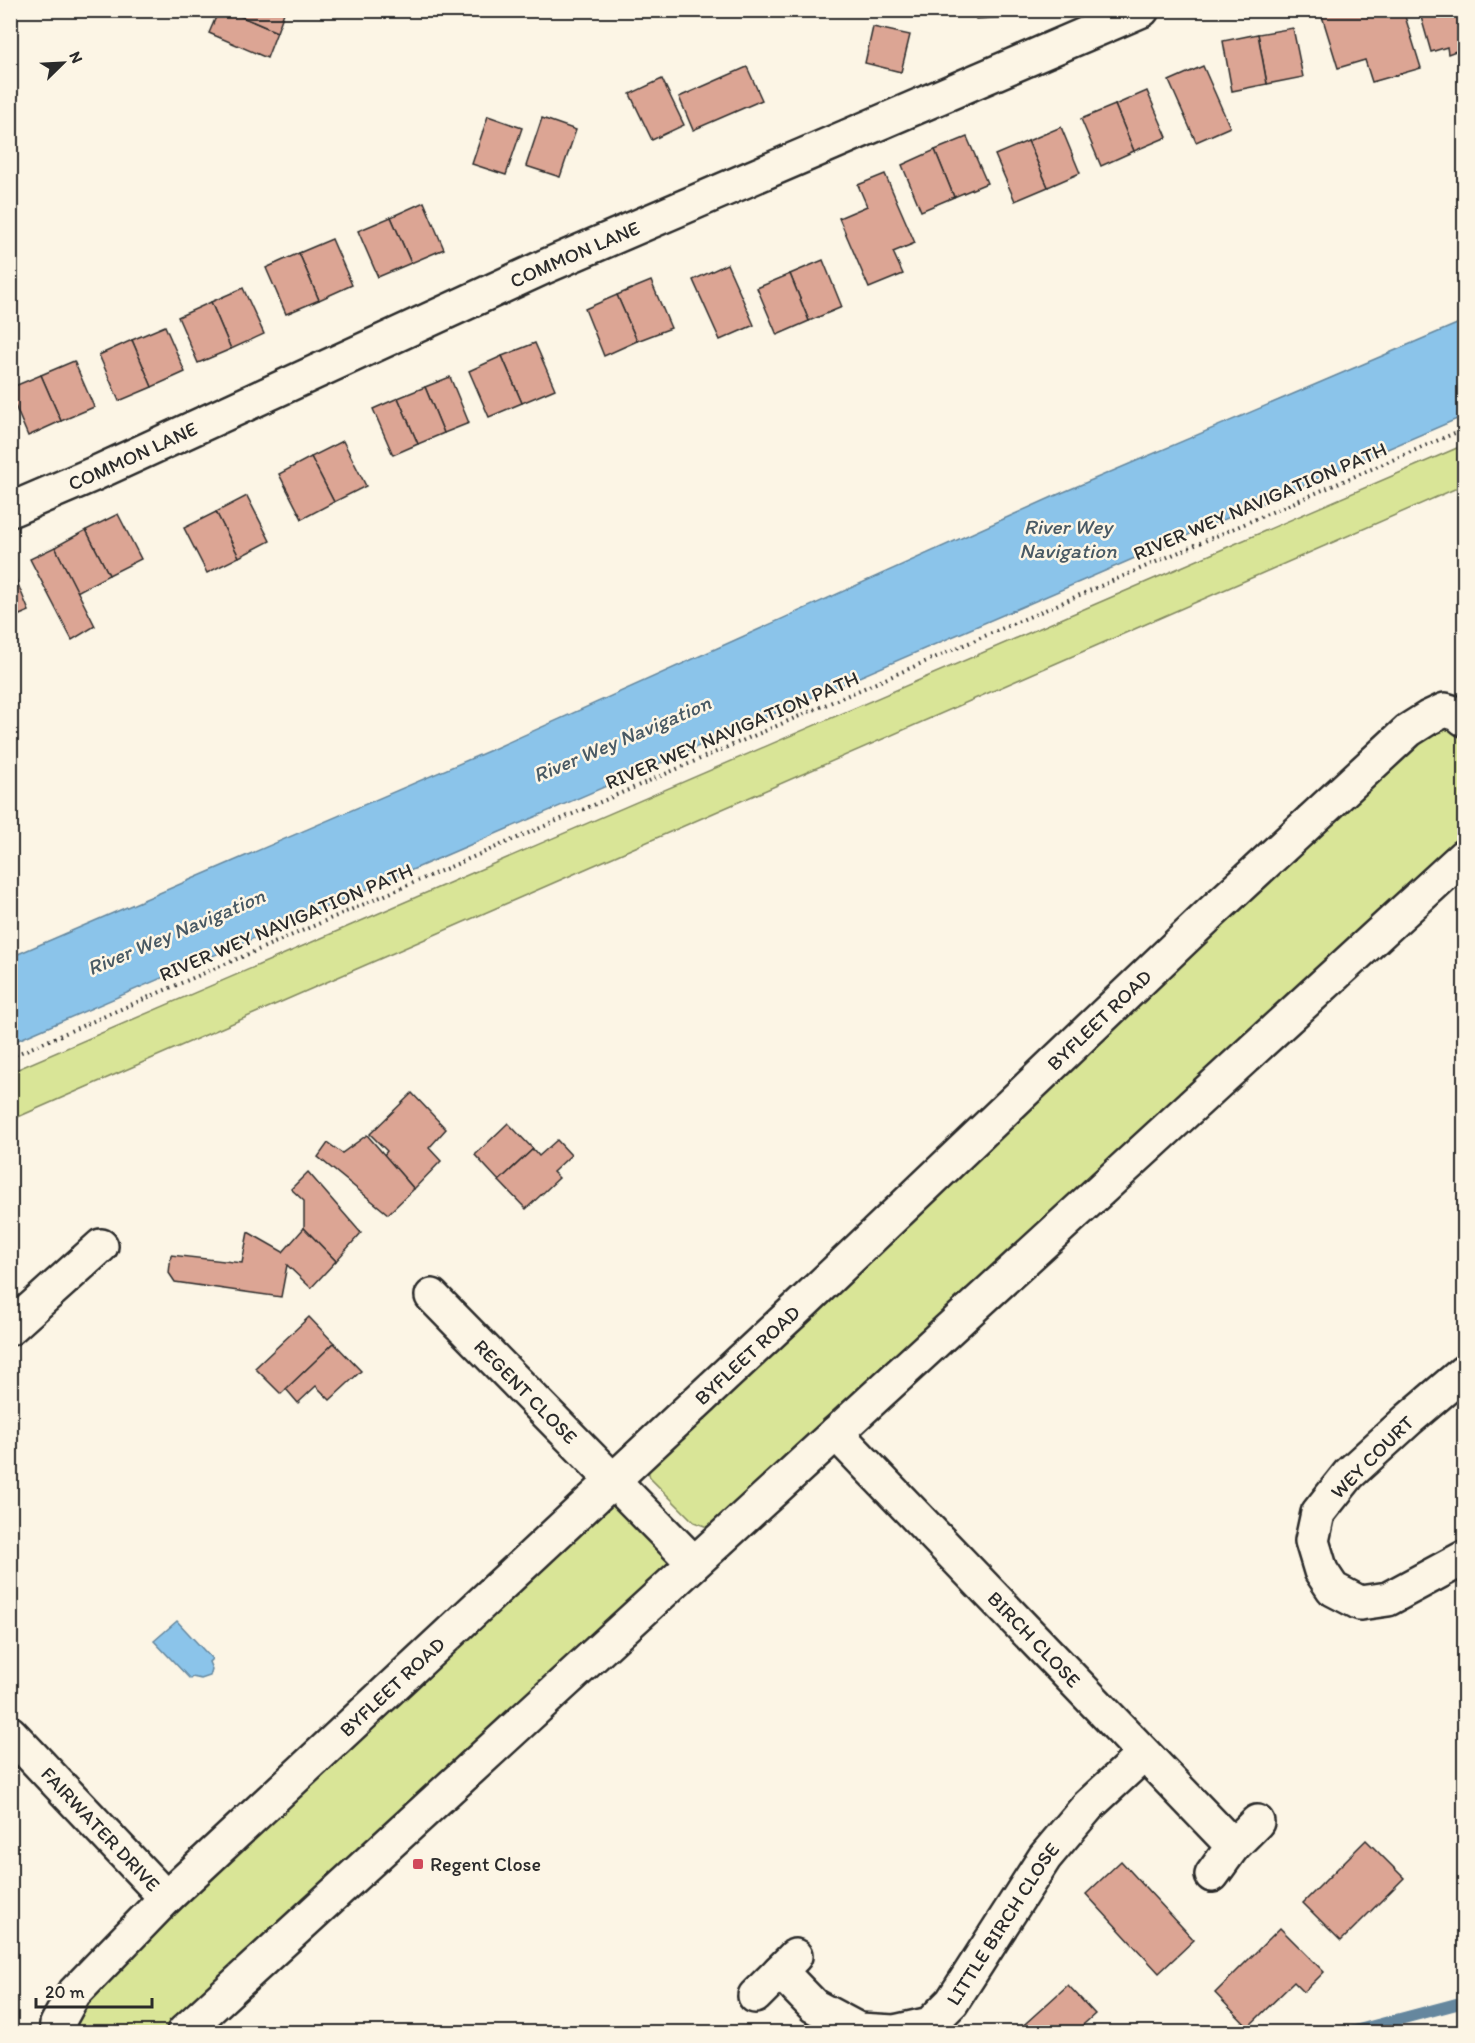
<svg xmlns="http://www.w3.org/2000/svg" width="1475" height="2043" viewBox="0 0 1475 2043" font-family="Itim,sans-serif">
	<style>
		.green { fill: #d9e597; stroke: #828861; stroke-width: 1.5 }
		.water { fill: #8bc4ea; stroke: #65879e; stroke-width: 1.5 }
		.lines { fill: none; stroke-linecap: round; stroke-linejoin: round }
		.stream { stroke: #65879e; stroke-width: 12 }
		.building { fill: #dca594; stroke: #2b2b2b; stroke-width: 1.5 }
		.minor-casing { stroke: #2b2b2b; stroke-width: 38 }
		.major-casing { stroke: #2b2b2b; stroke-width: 38 }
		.path { stroke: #2b2b2b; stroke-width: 4; stroke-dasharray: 1.5 4.5; stroke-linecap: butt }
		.minor { stroke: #fcf5e5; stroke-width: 33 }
		.major { stroke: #fcf5e5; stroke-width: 33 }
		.poi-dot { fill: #d1495b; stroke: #fcf5e5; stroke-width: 2 }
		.labels { text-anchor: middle; stroke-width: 5; stroke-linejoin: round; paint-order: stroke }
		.street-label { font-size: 20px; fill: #2b2b2b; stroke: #fcf5e5 }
		.poi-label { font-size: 20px; fill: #2b2b2b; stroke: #fcf5e5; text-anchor: start }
		.water-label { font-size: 21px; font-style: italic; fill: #485964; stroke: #fcf5e5 }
	</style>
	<rect width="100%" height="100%" fill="#fcf5e5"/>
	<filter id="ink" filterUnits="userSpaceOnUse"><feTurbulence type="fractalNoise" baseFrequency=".0167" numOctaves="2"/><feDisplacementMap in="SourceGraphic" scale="12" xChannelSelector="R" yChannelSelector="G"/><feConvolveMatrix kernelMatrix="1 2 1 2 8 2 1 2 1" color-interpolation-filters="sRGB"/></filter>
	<g filter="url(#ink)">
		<g class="green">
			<path d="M1464,445v40l-1453,635v-48z"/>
			<path d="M1446,723l18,10v123l-738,678 -32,-12 -44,-44 -3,-12 755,-715z"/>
			<path d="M602,1490l82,83 -500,459h-121l11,-39z"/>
		</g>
		<g class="water">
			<path d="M1464,321v95l-1453,627v-86l480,-207 568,-256z"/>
			<path d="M177,1621l35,38 -3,3 3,7 -2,7 -9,3 -9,-2 -2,2 -36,-38z"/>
		</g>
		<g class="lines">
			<path class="stream" d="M1351,2032l113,-30"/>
		</g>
		<g class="building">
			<path d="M219,10h7l51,22 -10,26 -58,-25z"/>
			<path d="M226,10h59l-8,22z"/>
			<path d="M976,10h38v7l-38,2z"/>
			<path d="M1339,10h64l18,58 -49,14 -7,-22 -27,8 -16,-52z"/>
			<path d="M1419,10h45v38l-16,6 -1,-7 -16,5z"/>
			<path d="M873,27l37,8 -9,37 -36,-9z"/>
			<path d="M1293,28l10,49 -36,7 -9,-50z"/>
			<path d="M1258,34l9,50 -35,7 -9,-50z"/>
			<path d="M1203,66l27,61 -34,15 -27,-61z"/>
			<path d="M747,67l15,33 -69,30 -14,-33z"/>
			<path d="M662,79l22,46 -32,15 -22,-46z"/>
			<path d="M1147,91l20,46 -33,14 -19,-46z"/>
			<path d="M1115,105l19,46 -33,15 -20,-47z"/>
			<path d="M488,116l34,12 -16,47 -34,-11z"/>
			<path d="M542,118l34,12 -16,47 -34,-11z"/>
			<path d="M1061,127l19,46 -32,14 -20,-46z"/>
			<path d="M967,137l20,46 -33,14 -19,-47z"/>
			<path d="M1028,141l20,46 -33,14 -20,-46z"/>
			<path d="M935,150l19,47 -33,14 -19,-46z"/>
			<path d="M885,174l30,69 -22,9 10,22 -34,14 -30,-70 28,-12 -9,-21z"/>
			<path d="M424,202l20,47 -33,14 -20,-46z"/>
			<path d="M391,217l20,46 -33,14 -20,-46z"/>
			<path d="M332,239l20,46 -33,15 -20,-47z"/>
			<path d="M299,253l20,47 -33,14 -20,-46z"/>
			<path d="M823,260l19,47 -33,14 -19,-47z"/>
			<path d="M727,264l27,61 -34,15 -27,-60z"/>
			<path d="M790,274l19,47 -32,14 -20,-47z"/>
			<path d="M651,281l20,47 -34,13 -20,-46z"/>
			<path d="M243,288l21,46 -33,15 -20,-47z"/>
			<path d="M617,295l20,46 -33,15 -19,-47z"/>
			<path d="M211,302l20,47 -33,14 -20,-46z"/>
			<path d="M165,326l20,46 -33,15 -20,-47z"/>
			<path d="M132,340l20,47 -33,14 -20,-46z"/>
			<path d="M535,343l20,46 -33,14 -20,-47z"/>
			<path d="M502,356l20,47 -33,14 -20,-46z"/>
			<path d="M74,361l20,46 -33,14 -20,-46z"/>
			<path d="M41,375l20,46 -33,15 -18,-42v-6z"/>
			<path d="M450,377l19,46 -25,10 -19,-46z"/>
			<path d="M425,387l19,46 -26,11 -20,-46z"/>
			<path d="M398,398l20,46 -25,11 -20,-46z"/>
			<path d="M343,441l23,45 -32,16 -23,-45z"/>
			<path d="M311,457l23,45 -32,17 -23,-45z"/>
			<path d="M247,496l23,45 -31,16 -23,-45z"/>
			<path d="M216,512l23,45 -32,16 -23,-45z"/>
			<path d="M118,514l23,45 -32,16 -23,-45z"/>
			<path d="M86,530l23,45 -32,17 -22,-45z"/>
			<path d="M55,547l40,79 -23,14 -42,-81z"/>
			<path d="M10,565l19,46 -19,8z"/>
			<path d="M412,1093l34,36 -17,19 12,13 -27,28 -30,-34 3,-4 -17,-17z"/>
			<path d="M508,1123l25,26 -34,32 -24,-26z"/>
			<path d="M367,1135l47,54 -26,25 -70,-57 10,-14 14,10z"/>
			<path d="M557,1140l14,15 -18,17 6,6 -33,31 -27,-28 34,-32 6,7z"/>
			<path d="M308,1172l53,61 -25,28 -32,-33v-27l-13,-12z"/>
			<path d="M304,1228l32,33 -25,27 -24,-23 -6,32 -106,-15 -6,-9 2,-18 71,8 6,-31 35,20z"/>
			<path d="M309,1317l25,26 -53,51 -26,-26z"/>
			<path d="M334,1343l27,28 -31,29 -14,-14 -18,17 -12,-14z"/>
			<path d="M1366,1840l38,38 -63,63 -38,-38z"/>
			<path d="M1121,1861l73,79 -35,33 -73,-79z"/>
			<path d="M1280,1928l44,44 -20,20 -10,-10 -46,45 -33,-34z"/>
			<path d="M1068,1985l27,29 -20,18h-59z"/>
		</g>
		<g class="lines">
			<defs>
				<g id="minor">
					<path id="s1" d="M10,510l84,-36 450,-207 598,-257"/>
					<path id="s2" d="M432,1296l262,267"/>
					<path d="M10,1328l91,-82"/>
					<path d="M1464,1372l-55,47 -60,55 -31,39 -6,28 9,30 12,18 27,14 28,-4 76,-41"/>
					<path id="s3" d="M836,1433l397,413"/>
					<path id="s4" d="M10,1733l156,165"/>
					<path d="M1212,1875l21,-29 24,-24"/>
					<path id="s5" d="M780,1971l34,35 45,24 35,2 36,-8 22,-22 93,-145 43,-51 56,-52"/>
					<path d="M755,1996l40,-40"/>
					<path id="s6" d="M61,2032l-4,-8 17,-31 92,-95 639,-597 406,-388 198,-183 19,-12 17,-8 13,4 6,5"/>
				</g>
				<path id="major" d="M184,2032l1280,-1176"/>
			</defs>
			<use href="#minor" class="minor-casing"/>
			<use href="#major" class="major-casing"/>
			<g class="path">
				<path d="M10,1057l1454,-628"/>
				<path d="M10,2031l12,-2"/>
			</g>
			<use href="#minor" class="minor"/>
			<use href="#major" class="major"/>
		</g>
	</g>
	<rect class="poi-dot" x="412" y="1858" width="12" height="12" rx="3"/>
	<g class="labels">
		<g class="street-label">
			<text dy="7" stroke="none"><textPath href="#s1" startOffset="620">COMMON LANE</textPath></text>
			<text dy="7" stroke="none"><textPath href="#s1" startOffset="134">COMMON LANE</textPath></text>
			<text transform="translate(1260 501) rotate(-23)" y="7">RIVER WEY NAVIGATION PATH</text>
			<text transform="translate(732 730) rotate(-23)" y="7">RIVER WEY NAVIGATION PATH</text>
			<text transform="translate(286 922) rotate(-23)" y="7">RIVER WEY NAVIGATION PATH</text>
			<text dy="7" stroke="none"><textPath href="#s6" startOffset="1458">BYFLEET ROAD</textPath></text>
			<text dy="7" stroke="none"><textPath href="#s6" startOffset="972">BYFLEET ROAD</textPath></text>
			<text dy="7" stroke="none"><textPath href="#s2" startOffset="134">REGENT CLOSE</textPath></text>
			<text transform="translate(1372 1457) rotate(-45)" y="7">WEY COURT</text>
			<text dy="7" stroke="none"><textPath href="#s3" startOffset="286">BIRCH CLOSE</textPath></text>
			<text dy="7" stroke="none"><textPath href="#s6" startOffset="486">BYFLEET ROAD</textPath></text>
			<text dy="7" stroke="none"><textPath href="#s4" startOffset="132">FAIRWATER DRIVE</textPath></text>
			<text dy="7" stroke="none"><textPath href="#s5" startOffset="296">LITTLE BIRCH CLOSE</textPath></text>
		</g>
		<g class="poi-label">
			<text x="430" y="1871">Regent Close</text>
		</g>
		<g class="water-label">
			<text x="1068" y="534">River Wey<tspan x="1068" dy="24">Navigation</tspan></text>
			<text transform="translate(622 739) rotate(-23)" y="7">River Wey Navigation</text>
			<text transform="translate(176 932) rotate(-23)" y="7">River Wey Navigation</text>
		</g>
	</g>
	<rect width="1475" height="2043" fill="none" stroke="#fcf5e5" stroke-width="36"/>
	<rect x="18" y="18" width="1439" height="2007" fill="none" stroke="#2b2b2b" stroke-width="2" filter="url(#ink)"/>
	<g transform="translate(63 63) rotate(66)" stroke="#fcf5e5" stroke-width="4.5" paint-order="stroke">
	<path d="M0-4.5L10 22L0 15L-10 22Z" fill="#2b2b2b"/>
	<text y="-9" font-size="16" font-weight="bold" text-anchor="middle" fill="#2b2b2b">N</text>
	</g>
	<path d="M36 1998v9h116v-9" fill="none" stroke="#2b2b2b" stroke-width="3"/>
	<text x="45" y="1998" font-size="18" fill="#2b2b2b" stroke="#fcf5e5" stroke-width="4.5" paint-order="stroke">20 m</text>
</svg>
